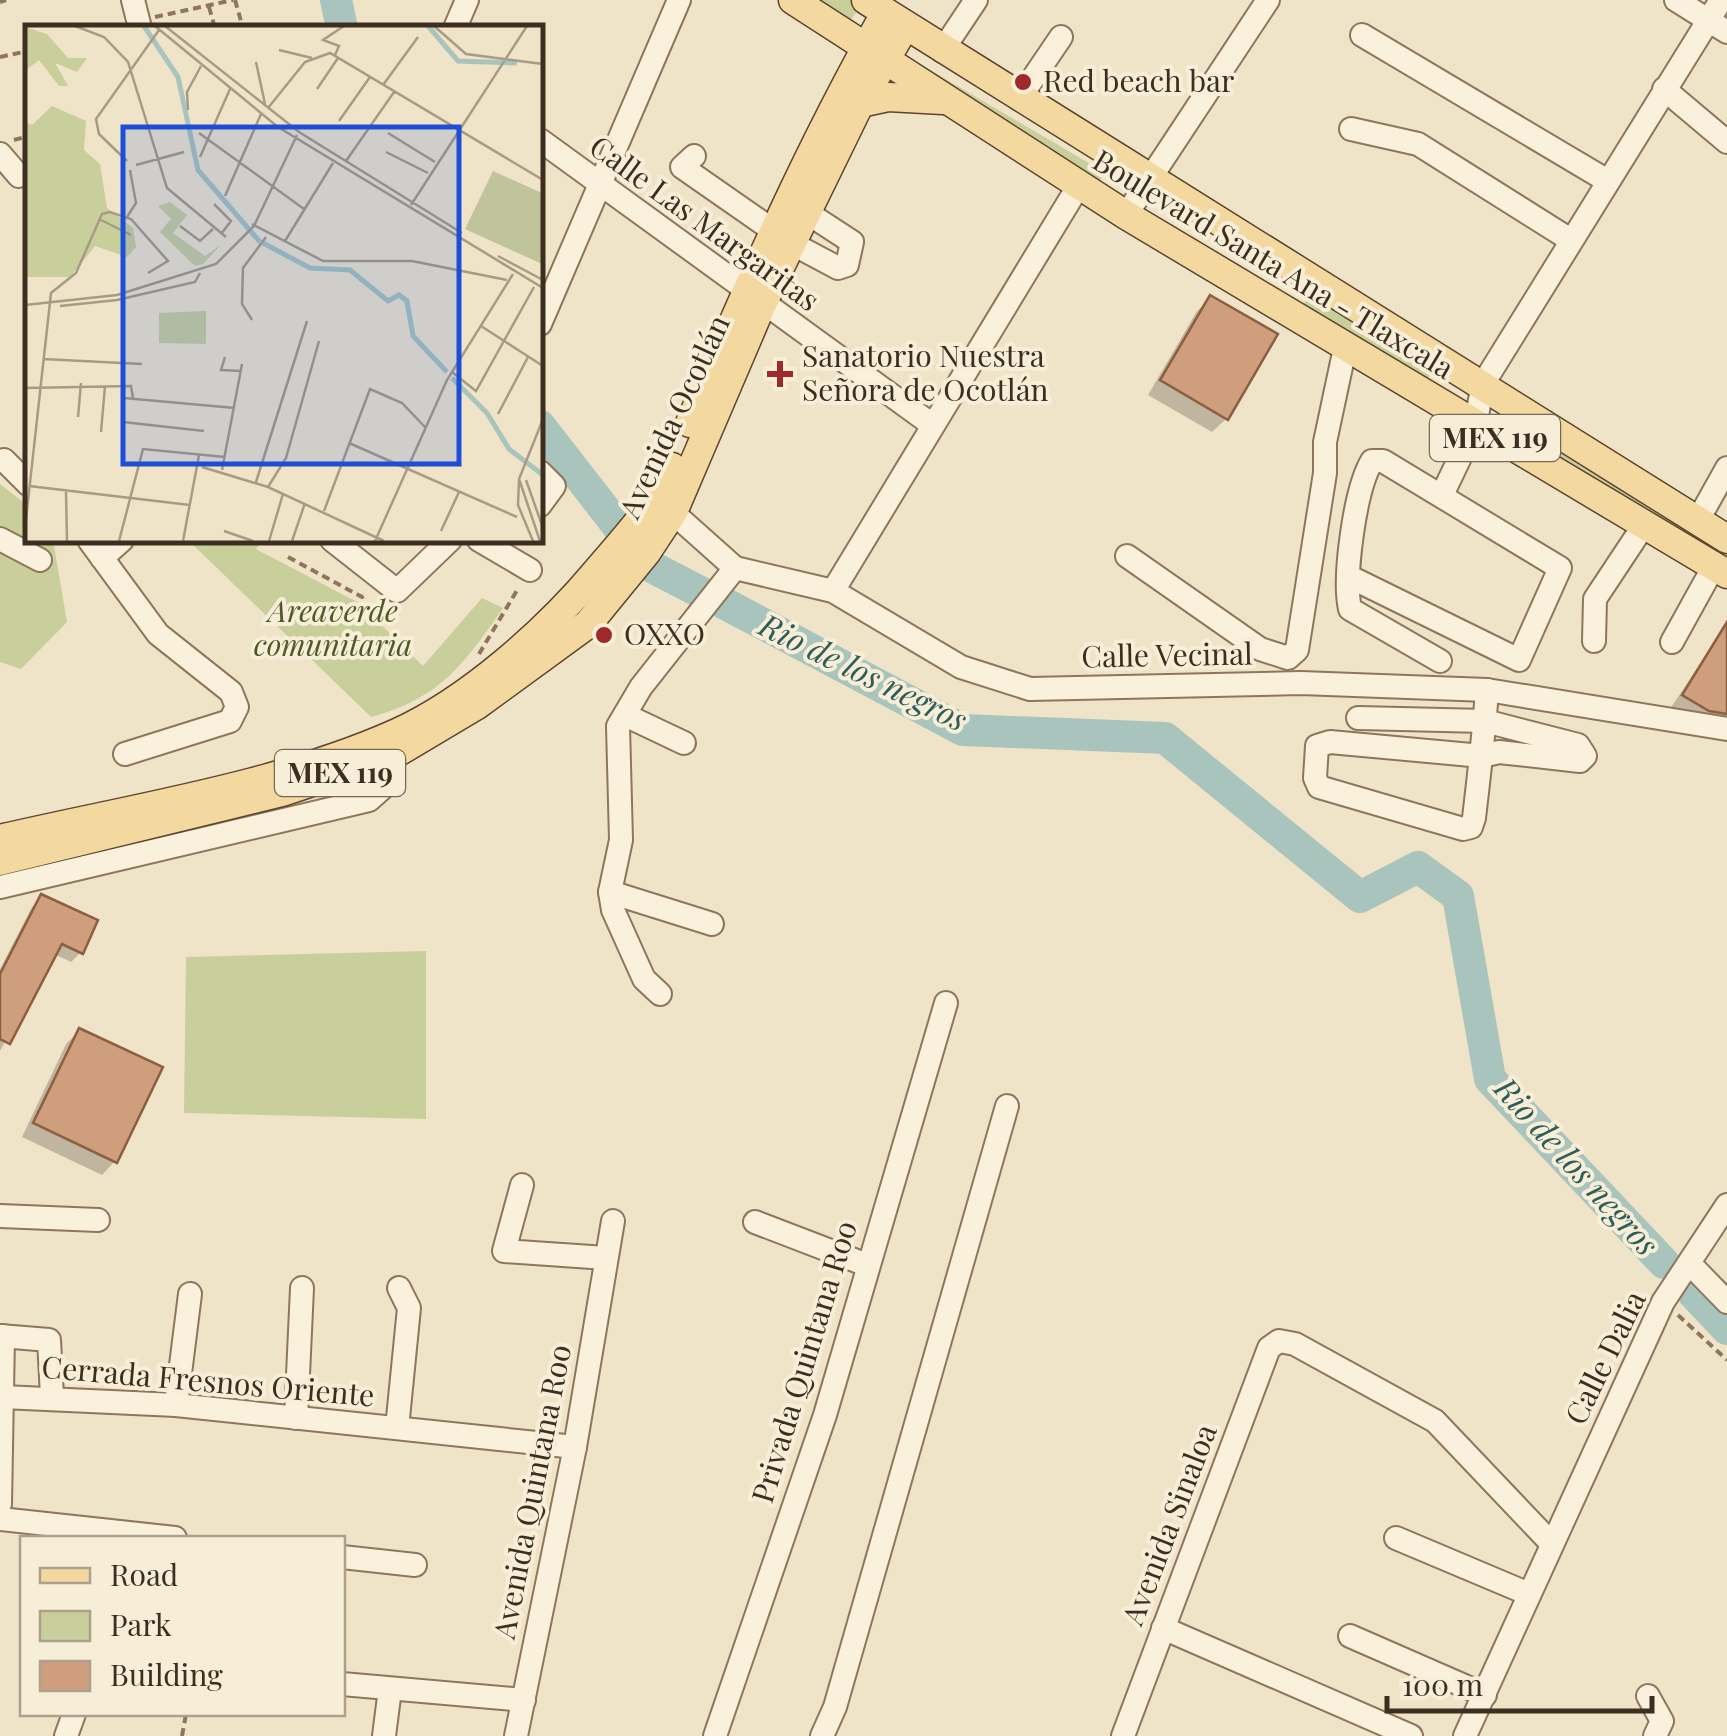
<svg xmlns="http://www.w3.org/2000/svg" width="1727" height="1736" viewBox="0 0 1727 1736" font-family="'Playfair Display',serif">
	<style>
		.green { fill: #c9cf9b }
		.shadow { fill: #0003 }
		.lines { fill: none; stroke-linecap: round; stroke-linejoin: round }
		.river { stroke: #a9c4bc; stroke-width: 32 }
		.building { fill: #cf9f7d; stroke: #8d5f41; stroke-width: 2.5 }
		.minor-casing { stroke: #8d765c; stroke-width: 26 }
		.major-casing { stroke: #5b4430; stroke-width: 31 }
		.path { stroke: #8d765c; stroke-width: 4; stroke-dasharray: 8 5; stroke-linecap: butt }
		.minor { stroke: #faf1dc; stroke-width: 22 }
		.major { stroke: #f3d9a0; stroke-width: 28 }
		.poi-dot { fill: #9e2a2b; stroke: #f7eed8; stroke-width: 4 }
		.labels { text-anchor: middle; stroke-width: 8; stroke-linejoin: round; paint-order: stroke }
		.shield { fill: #f7eed8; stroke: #756857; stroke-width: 2.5 }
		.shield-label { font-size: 28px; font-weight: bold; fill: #3d2e20 }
		.poi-label { font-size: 30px; fill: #3d2e20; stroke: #f7eed8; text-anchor: start }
		.street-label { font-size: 30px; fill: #3d2e20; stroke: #f7eed8 }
		.park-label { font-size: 30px; font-style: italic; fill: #4d5a26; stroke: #f7eed8 }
		.water-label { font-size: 32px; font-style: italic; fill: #2f5d5a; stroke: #f7eed8 }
		.inset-river { fill: none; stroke: #a9c4bc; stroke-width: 5 }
		.inset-road { fill: none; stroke: #a89b85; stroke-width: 2.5 }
		.view { fill: #1d4ed8; fill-opacity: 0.15; stroke: #1d4ed8; stroke-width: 5 }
		.inset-edge { fill: none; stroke: #3d2e20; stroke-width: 5 }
	</style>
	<rect width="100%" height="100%" fill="#f0e4c8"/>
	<g class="green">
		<path d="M816,0h39l7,5 -14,18z"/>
		<path d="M908,57l196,115 -6,12 -194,-125z"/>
		<path d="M1312,291l123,75 -9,17 -124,-76z"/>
		<path d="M1501,410l226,144v10l-233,-139z"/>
		<path d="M0,484l27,21 1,35h25l14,82 -46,47 -21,-7z"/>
		<path d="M262,540l-6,9 103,54 64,63 59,-68 21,10c-39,56 -62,90 -132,109l-182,-176z"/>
		<path d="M426,951v168l-242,-6 2,-156z"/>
	</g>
	<g class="shadow">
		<path d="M1211,298l15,121 -14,13 -64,-37 49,-84z"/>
		<path d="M1727,623v92l-12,12 -45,-18z"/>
		<path d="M42,897l39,55 -10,10 -17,-8 -54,97v-82l32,-62z"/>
		<path d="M79,1031l36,130 -13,14 -80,-38 44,-93z"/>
	</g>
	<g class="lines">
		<g class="river">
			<path d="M336,0l6,28"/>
			<path d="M540,426l108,139 54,28"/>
			<path d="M720,601l243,129 202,8 195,159 58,-30 40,29 32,183 174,184"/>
			<path d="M1693,1293l34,36"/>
		</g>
	</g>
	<g class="building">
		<path d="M1210,295l68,39 -50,86 -68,-40z"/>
		<path d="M1727,622v92l-18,-3 -27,-16z"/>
		<path d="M41,894l57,26 -15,34 -21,-10 -52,100 -10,-5v-65z"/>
		<path d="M79,1028l84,39 -46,96 -84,-40z"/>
	</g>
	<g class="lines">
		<defs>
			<g id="minor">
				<path d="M133,0l7,28"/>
				<path d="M1676,0l51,32"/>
				<path d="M455,28l12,-28"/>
				<path d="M1362,35l244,145"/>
				<path d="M942,51l34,-51"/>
				<path d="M1664,89l63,53"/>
				<path d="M1019,99l42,-62"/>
				<path d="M1351,129l67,15 151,95"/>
				<path d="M540,140l391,284"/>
				<path d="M0,154l19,22"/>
				<path d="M694,156l-12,11 92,64"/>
				<path d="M1126,215l142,-215"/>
				<path d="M791,243l47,25 9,-3 5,-23 -46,-30"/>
				<path d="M540,324l139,-324"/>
				<path d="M4,460l24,24"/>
				<path d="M540,472l14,14 -14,19"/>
				<path d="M1442,495l33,-69 8,-42 238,-384"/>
				<path d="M661,502l74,66 98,23 128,76 69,22 271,-6 186,7 240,39"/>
				<path d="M1698,520l29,-52"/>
				<path d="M0,539l40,21"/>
				<path d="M89,540l69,94 73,58 6,15 -7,14 -105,33"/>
				<path d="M332,540l65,51 53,-51"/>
				<path d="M479,540l51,30"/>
				<path d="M1127,556l133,93 28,9 9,-8 28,-177v-31l20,-94"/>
				<path d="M102,558l20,-18"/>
				<path d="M1348,576l171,84 41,-92 -177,-107h-11c-17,28 -29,116 -22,148l90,52"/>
				<path d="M833,591l246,-406"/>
				<path d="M1594,641l1,-42 49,-74"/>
				<path d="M1672,642l42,-76"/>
				<path d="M625,715l59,28"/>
				<path d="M1358,718l127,3 93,24 7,11 -5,5 -81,-9 -17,4 -152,-14 -13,4 -2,32 4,9 144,42 8,-2 3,-9c5,-42 10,-85 13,-128"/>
				<path d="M0,887l369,-87 19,-17 5,-28"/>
				<path d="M610,892l102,32"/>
				<path d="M660,994l-16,-15 -31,-69 -3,-18 11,-52 -3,-114 23,-39 94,-119"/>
				<path d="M522,1185l-18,66 102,7"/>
				<path d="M0,1216l98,4"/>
				<path d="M755,1222l112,43"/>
				<path d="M1690,1264l37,38"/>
				<path d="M0,1336l49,4 3,56"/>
				<path d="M3,1397l173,8 399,42"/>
				<path d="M176,1405l14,-111"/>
				<path d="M296,1418l6,-130"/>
				<path d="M397,1428l12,-120 -10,-20"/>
				<path d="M0,1504l3,-168"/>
				<path d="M0,1519l175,19"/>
				<path d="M1396,1538l133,56"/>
				<path d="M342,1557l73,8"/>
				<path d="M1163,1628l248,108"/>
				<path d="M1350,1636l135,59"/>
				<path d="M342,1684l182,16"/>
				<path d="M1648,1696l14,25 -7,15"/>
				<path d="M66,1736l8,-22"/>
				<path d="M384,1736l6,-47"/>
				<path d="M516,1736l59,-289 38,-226"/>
				<path d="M715,1736l110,-321 121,-412"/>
				<path d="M822,1736l13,-29 172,-601"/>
				<path d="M1123,1736l146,-388 10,-7 16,3 140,77 116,122"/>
				<path d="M1465,1736l198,-434 64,-97"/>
			</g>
			<g id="major">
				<path d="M793,0l333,215 601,359"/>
				<path d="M866,0l861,539"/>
				<path d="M860,103l28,-6 55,3"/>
				<path d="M690,423c59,-139 120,-277 195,-409"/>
				<path d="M0,839c128,-30 276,-52 397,-106 71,-32 150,-102 200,-162 28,-33 57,-63 75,-104"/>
				<path d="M0,861l282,-69 111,-37 84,-50 111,-81 58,-71 27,-41 89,-208 98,-201 44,-75"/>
			</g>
		</defs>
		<use href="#minor" class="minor-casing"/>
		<use href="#major" class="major-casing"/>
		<g class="path">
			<path d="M235,0l8,28"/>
			<path d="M0,2l6,-2"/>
			<path d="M209,7l6,21"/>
			<path d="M155,17l78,-17"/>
			<path d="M0,57l28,-6"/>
			<path d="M14,140l14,-4"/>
			<path d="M288,557l74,40 5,-3"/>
			<path d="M479,654l40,-67"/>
			<path d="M1678,1315l49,45"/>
			<path d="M182,1736l4,-22"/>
		</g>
		<use href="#minor" class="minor"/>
		<use href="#major" class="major"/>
	</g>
	<g class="poi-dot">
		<circle cx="1023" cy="82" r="10"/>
		<path d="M775 359h10v10h10v10h-10v10h-10v-10h-10v-10h10z"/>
		<circle cx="604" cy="635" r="10"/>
	</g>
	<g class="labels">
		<g class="shield">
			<rect x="1430" y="415" width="130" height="46" rx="8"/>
			<rect x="275" y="750" width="130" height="46" rx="8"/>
		</g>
		<g class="shield-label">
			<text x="1495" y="448">MEX 119</text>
			<text x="340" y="783">MEX 119</text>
		</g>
		<g class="poi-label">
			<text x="1043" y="92">Red beach bar</text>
			<text x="802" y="367">Sanatorio Nuestra<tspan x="802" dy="34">Señora de Ocotlán</tspan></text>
			<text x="624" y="645">OXXO</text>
		</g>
		<g class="street-label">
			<text transform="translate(704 224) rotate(36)" y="10">Calle Las Margaritas</text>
			<text transform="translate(1273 265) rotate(31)" y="10">Boulevard Santa Ana - Tlaxcala</text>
			<text transform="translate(675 417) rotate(-65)" y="10">Avenida Ocotlán</text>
			<text transform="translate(1167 656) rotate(-1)" y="10">Calle Vecinal</text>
			<text transform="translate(1606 1358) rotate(-64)" y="10">Calle Dalia</text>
			<text transform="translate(805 1362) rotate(-73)" y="10">Privada Quintana Roo</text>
			<text transform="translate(208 1382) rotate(5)" y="10">Cerrada Fresnos Oriente</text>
			<text transform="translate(533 1492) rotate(-79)" y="10">Avenida Quintana Roo</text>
			<text transform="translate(1170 1525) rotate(-69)" y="10">Avenida Sinaloa</text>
		</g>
		<g class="park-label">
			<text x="333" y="622">Areaverde<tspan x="333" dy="34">comunitaria</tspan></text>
		</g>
		<g class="water-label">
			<text transform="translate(863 673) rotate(26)" y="11">Rio de los negros</text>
			<text transform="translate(1576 1167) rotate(48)" y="11">Rio de los negros</text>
		</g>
	</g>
	<g transform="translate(25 25)">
		<rect width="518" height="518" fill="#f0e4c8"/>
		<path d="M0,2l22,7 21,24h19l-10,14 -22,-9 13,23h-9l-20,-26 -14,11zM27,81l34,15 -2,29 16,14 7,44 26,20 3,19 -9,10 -32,-11 -25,31h-45v-156l7,4zM145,177l17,13 -14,18 32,23 16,-11 -18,19 -8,2 -35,-34 11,-13 -13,-13zM181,286v33l-47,-1v-30z" fill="#c9cf9b"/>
		<path d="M468,146l49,22v71l-77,-35z" fill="#bfc49a"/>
		<path class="inset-river" d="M119,1l34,51 20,93 62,72M403,1l30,35 59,2M238,218l47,25 40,2 38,31 11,-6 8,6 6,35 34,36M427,353l35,35 22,36 34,26"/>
		<path class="inset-road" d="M50,1l29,11 24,25 39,126 59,49M130,1l123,101 265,161M140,1l134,106 163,101M409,1l32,28 77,10M254,25l33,8M310,30l4,-9 -16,-6 21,-14M231,37l9,42M358,60l35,-48M292,64l21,-31M243,83l37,-46 25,-9 213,127M163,85l-1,-18 14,-26M314,96l31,-44M174,108l105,76M363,108l47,29M361,127l42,21M175,132l30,-68M102,136l-28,-27 -3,-15 63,-89M321,136l48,-69M111,140l48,-13M200,171l36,-82M189,179l17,17 -10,13M386,180l116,-179M102,192l9,-14 -6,-33M74,194l32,16M227,199l71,37h89l95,19M155,201l20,15 13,-12M260,216l48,-78M473,231l45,24M0,280l92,-10 99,-31 38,-38 43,-91M35,281l57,-6 78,-18 5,-9M227,295l-10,-16 1,-36 23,-31M456,301l62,40M200,332l-4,13 20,1M18,334l99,5M427,347l24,19 58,-104M0,363l106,-2 2,12M99,373l111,10M473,389l30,-57M53,392l3,-34M98,397l81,9M76,407l4,-46M98,408l1,-47M324,418l168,74M177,442l66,20 116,54M197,445l20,-106M494,455l-1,25 15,36M501,455l17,48M231,457l51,-161M4,461l161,19M243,462l18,-29 33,-117M41,467l1,49M299,486l46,-122 32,14 23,24M0,503l26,-235 25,-20 26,-59 8,-2 21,7 37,42 -20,12M199,506l29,10M416,506l18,-39M94,516l24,-92 82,8M158,516l16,-86M244,516l14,-47M267,516l13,-38M350,516l72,-161 66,-106M515,516l-21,-62 24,-60"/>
		<path class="view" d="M98,102h336v337h-336z"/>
		<rect width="518" height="518" class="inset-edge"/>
	</g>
	<rect x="20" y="1536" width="325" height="180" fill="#f7eed8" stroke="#ada18e" stroke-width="2.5"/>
	<rect x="40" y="1568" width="50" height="15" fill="#f3d9a0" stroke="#ada18e" stroke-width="2.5"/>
	<text x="110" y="1586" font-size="30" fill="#3d2e20">Road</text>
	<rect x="40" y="1611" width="50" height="30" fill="#c9cf9b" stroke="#ada18e" stroke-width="2.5"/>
	<text x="110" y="1636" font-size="30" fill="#3d2e20">Park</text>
	<rect x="40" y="1661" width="50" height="30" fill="#cf9f7d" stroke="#ada18e" stroke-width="2.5"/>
	<text x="110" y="1686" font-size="30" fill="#3d2e20">Building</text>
	<path d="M1387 1696v15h265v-15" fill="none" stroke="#3d2e20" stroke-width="5"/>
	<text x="1402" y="1696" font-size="30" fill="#3d2e20" stroke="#f7eed8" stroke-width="8" paint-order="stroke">100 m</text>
</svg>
